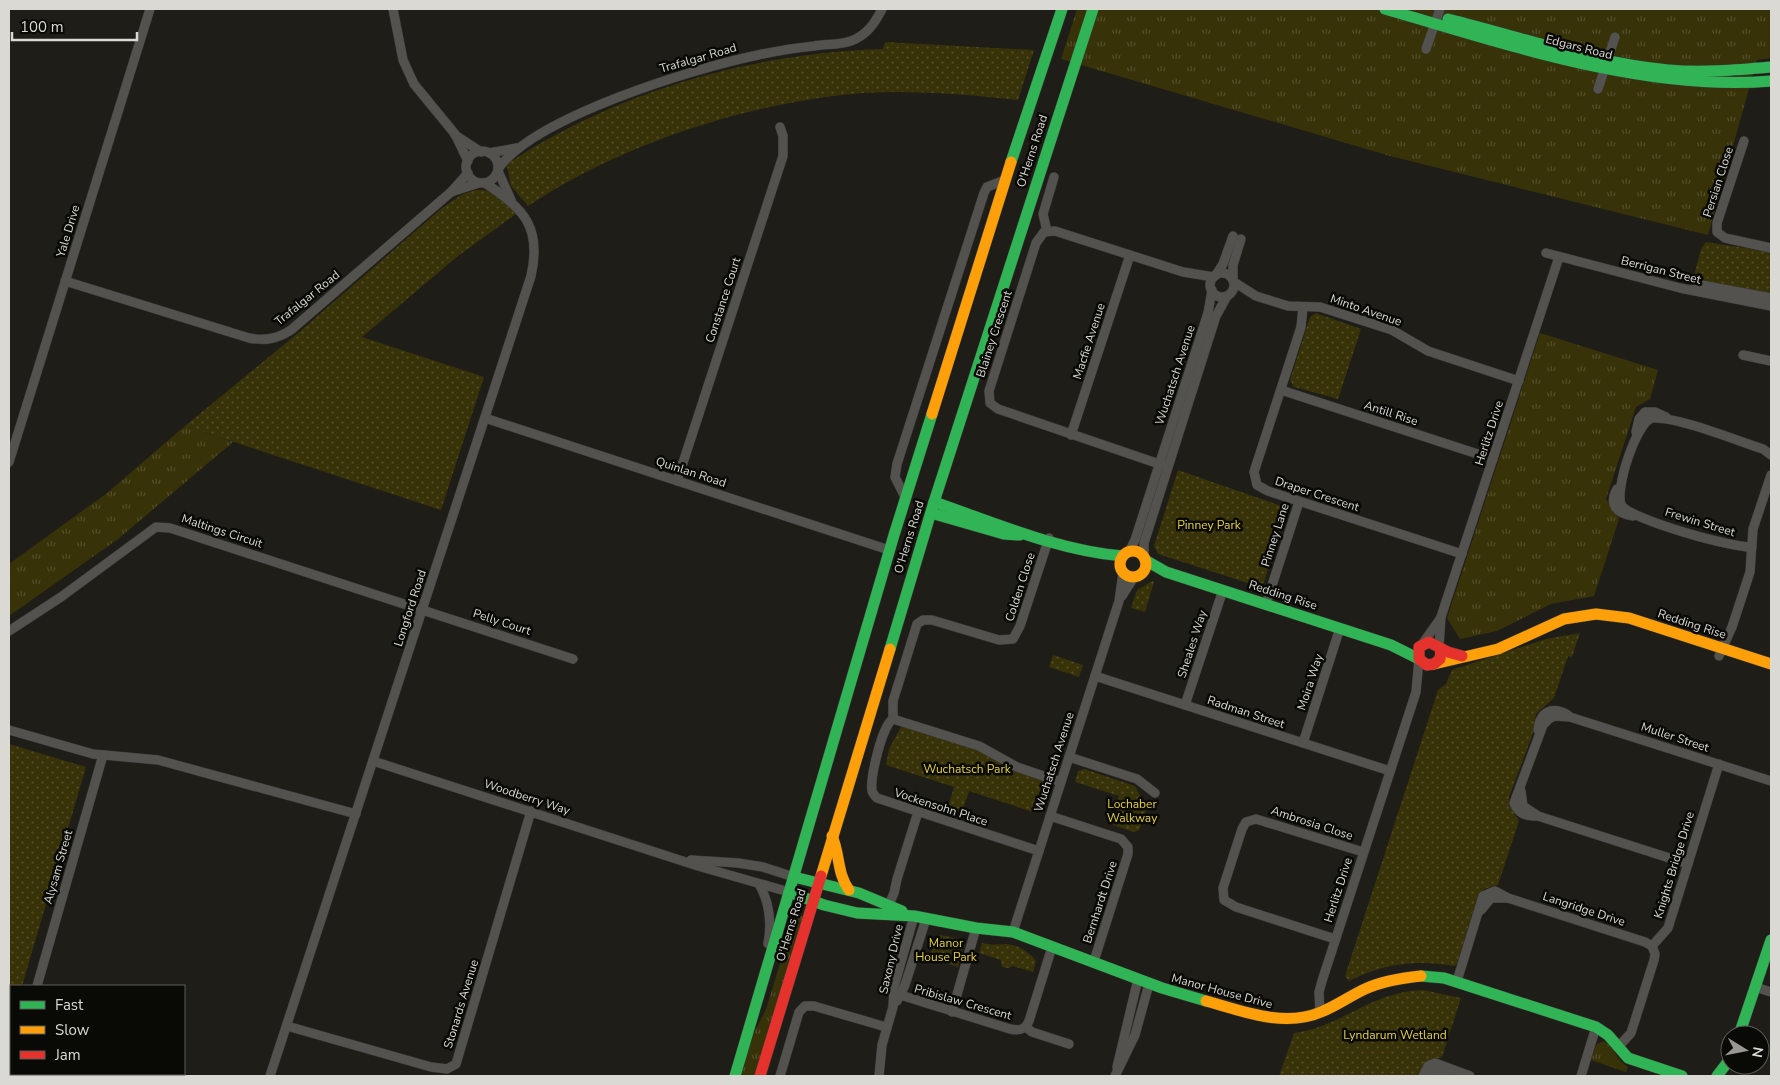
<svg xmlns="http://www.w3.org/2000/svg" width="1780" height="1085" viewBox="0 0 1780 1085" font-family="'Nunito Sans',sans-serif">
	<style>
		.grass { fill: url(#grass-tufts) }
		.park { fill: url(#park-dots) }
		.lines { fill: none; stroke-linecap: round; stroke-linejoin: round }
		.street-casing { stroke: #3a3936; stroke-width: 10 }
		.fast-casing { stroke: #3a3936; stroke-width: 12 }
		.slow-casing { stroke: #3a3936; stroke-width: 12 }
		.jam-casing { stroke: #3a3936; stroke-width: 12 }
		.street { stroke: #53524f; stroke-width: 9 }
		.fast { stroke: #30b455; stroke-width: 11 }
		.slow { stroke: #ff9f0a; stroke-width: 11 }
		.jam { stroke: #e5322d; stroke-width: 11 }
		.labels { text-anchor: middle; stroke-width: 5; stroke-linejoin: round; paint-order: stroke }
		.street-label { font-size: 12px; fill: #dad9d4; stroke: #090906 }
		.park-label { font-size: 12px; fill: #e5d046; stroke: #090906 }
	</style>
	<defs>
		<pattern id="grass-tufts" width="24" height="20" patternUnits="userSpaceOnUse" patternTransform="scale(1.25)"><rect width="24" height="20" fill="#383208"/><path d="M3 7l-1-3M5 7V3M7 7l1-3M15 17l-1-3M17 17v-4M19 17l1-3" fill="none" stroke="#544f2b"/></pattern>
		<pattern id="park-dots" width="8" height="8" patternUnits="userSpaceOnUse" patternTransform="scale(1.25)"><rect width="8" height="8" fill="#383208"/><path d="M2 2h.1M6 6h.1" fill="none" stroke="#544f2b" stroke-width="1.8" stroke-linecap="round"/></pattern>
	</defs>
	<rect width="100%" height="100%" fill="#1e1d18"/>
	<g class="grass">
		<path d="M1077,9h694v49l-14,2 -49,175 -318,-79 -329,-97z"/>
		<path d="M1540,333l118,37 -8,29 -14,8 -30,92 13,20 -25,77 -43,8 -54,27 -37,8 -13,-21z"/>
		<path d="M185,426l48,16 -115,97 -109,77v-52l98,-71z"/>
		<path d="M796,912h4l4,7 -46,157h-17l12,-41 13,-26z"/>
		<path d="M1603,1041c12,6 13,19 25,26l-2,5 -35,-12 5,-15z"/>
	</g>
	<g class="park">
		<path d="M885,42l149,8 -16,50c-55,-6 -112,-11 -167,-6 -110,11 -231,51 -323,112l-17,-20 -4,-19 3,-5c110,-72 243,-109 373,-113z"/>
		<path d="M475,190c21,-1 28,9 41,24l-58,42 -96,81 122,40 -43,133 -256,-84 113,-93 144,-125 19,-13z"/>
		<path d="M1706,242l65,10v42l-78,-14 8,-31z"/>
		<path d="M1316,313l45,16 -23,70 -44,-12 -4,-7 20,-63z"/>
		<path d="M1178,470l106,37 3,4 -23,71 -4,5 -102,-33 -4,-8z"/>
		<path d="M1152,581l2,1 -9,30 -14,-4 6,-18z"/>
		<path d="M1580,633l-8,24 -4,-1 -14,42 -18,16 -4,22 -23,61v8l10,16 -21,64 -14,4 -6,6 -21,69 -3,2c-38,-7 -72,-2 -105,15l-4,-5 93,-286 8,-6 6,-14 94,-31z"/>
		<path d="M1053,655l30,10 -4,12 -30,-10z"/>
		<path d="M902,725l73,22 71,34 -10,32 -67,-22 -8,24 -14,-5 7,-23 -68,-22 3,-16z"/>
		<path d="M9,744l77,23 -64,219h-11v82h-2z"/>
		<path d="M1084,769l51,17 12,22 -8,22 -5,2 -21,-7 7,-20 -3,-4 2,-5 -44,-14 3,-11z"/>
		<path d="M940,935l24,5 -6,27 -29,-9 6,-20z"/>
		<path d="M982,943c20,5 27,-5 46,10 4,3 6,4 8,9l-3,10 -20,-6 -5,2 -6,-1 -1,-7 -22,-7z"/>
		<path d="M1423,990l38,8 -19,59 -16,5 -9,14h-138l15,-43c50,-7 75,-41 129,-43z"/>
	</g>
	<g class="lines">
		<defs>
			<g id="street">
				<path d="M393,9l10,51 11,24 41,50 13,27"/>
				<path d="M1426,49l14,-40"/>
				<path d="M1598,89l17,-52"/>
				<path d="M455,135l26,17"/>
				<path d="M1744,141l-27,82v9l8,6 46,10"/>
				<circle cx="482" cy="167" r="16"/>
				<path d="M489,153l28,-5"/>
				<path d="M498,169c36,-52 197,-101 260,-114 18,-4 37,-7 56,-9 12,-2 26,-1 37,-5 16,-6 24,-18 31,-32"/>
				<path d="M498,171l13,29"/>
				<path d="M451,192l28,-9"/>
				<path d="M1047,231l-4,-17 11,-37"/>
				<path d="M1546,253l134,35 91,18"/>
				<circle cx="1222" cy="285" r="12"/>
				<path d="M1216,275l7,-11 10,-28"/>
				<path d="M1233,280v-15l8,-26"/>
				<path d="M65,281l184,57c16,3 28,1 42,-8l160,-138 17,-19"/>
				<path d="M1234,282l22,14 32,10 32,1 72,23 36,21 91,30"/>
				<path d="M1696,284l75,14"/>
				<path d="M1303,307l-2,20 -47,145 3,13 11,6 194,63"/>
				<path d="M1743,355l28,6"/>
				<path d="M1281,390l212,69"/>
				<path d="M485,418l404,132"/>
				<path d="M1636,432l3,-13 6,-7h10l11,5"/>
				<path d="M1071,435l59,-180"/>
				<path d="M9,462l141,-453"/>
				<path d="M1168,467l-170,-58 -8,-6 -1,-12 47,-148 8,-11 11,-1 128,41 31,5"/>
				<path d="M677,481l106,-325v-20l-3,-9"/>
				<path d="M1617,489c-9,16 0,25 16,27"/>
				<path d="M905,497l-10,-20 2,-13 87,-271 3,-6 18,-7"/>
				<path d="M1752,547c-20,1 -119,-27 -130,-41 -9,-13 15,-87 31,-88 23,-2 85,23 110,31l8,6"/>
				<path d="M1129,552l6,-12 73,-227 4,-23"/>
				<path d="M1144,557v-14l72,-227 11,-20"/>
				<path d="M1122,596l12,-19"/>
				<path d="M1266,604l33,-102"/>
				<path d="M9,631l52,-34 95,-70 14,1 403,131"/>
				<path d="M1423,643l17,-24"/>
				<path d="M1439,646l2,-29 118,-360"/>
				<path d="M1719,656l13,-29 18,-55 3,-43 18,-54"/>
				<path d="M1095,676l295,95"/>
				<path d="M1185,705l38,-115"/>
				<path d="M893,719v-18l24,-77 6,-4h9l67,20 14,-1 7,-13 29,-88"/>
				<path d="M893,719c-11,6 -23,59 -21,72 1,3 3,5 5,7l162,53"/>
				<path d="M893,719l86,27 38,21 44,15"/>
				<path d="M9,730l84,24 65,6 198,54"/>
				<path d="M1538,730c2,-19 14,-24 30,-15"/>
				<path d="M1303,743l37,-115"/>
				<path d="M1069,757l68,22 18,14"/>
				<path d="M373,761l325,105 91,26"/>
				<path d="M1521,791l2,15 15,10 150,48"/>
				<path d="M1050,816l71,23 7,8v7l-34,107"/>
				<path d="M1538,816c-12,0 -19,-1 -24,-13l29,-78 7,-7 5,-2 15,1 201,64"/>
				<path d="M691,860l47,3 25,4 31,10"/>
				<path d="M759,884c11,19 13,38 9,60"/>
				<path d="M887,909l7,-16 3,-14 21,-67"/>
				<path d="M1481,910l10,-12h17"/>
				<path d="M1013,932l106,-331 4,-28"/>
				<path d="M1335,939l-99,-32 -12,-7 -1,-12 19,-59 4,-7 10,-3 107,33"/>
				<path d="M1457,981l26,-85 12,-5 13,7 137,44 7,4"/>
				<path d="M37,986l66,-231"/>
				<path d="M1755,987l16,5"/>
				<path d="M894,993l116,36c9,2 15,1 19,-8l23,-74"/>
				<path d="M897,1001l8,-16 21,-66"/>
				<path d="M952,1012l24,-84"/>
				<path d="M1320,1013l-1,-21 3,-11 94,-289 3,-33"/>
				<path d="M287,1026l144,41 16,2 9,-5 75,-253"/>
				<path d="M1026,1027l6,5 37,12"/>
				<path d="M1619,1046l12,-13 23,-73 1,-6 -3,-8 16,-18 51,-164"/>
				<path d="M1117,1067l21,-88"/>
				<path d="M54,1074l1,2"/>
				<path d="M270,1076l261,-800c11,-49 -7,-67 -46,-93"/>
				<path d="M780,1076l19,-64 6,-6h9l72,21"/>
				<path d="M879,1076l3,-31 11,-38 1,-20 20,-71"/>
				<path d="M1115,1076l20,-41 14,-51"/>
				<path d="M1423,1076l5,-10 7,-3 35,13"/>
				<path d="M1428,1076l6,-5h16"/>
				<path d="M1581,1076l15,-49"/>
			</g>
			<g id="fast">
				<path d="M1385,9c121,35 260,83 386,72"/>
				<path d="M1448,19c73,18 145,44 220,51 34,3 69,0 103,-3"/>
				<path d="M1011,162l51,-153"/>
				<path d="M934,502c61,21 125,49 189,54"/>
				<path d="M931,513l73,21 16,1"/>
				<path d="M1145,560l21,12 225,73 28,14"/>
				<path d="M890,649l44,-147 159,-493"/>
				<path d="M794,877l65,16 43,18"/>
				<path d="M789,892l35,13 33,8 57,3 62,12 37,4 149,56 44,13"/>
				<path d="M1421,976l23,2 152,49 12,8 20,23 54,18"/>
				<path d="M1739,1035l32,-95"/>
				<path d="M735,1076l159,-541 38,-121"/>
				<path d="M1717,1076l13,-17"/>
			</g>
			<g id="slow">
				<path d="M932,414l79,-252"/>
				<circle cx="1133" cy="564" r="13"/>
				<path d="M1434,664l64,-15 66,-30 32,-5 33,4 142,46"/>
				<path d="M832,836c8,18 5,38 17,54"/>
				<path d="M821,876l69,-227"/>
				<path d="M1206,1001c36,10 78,27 115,11 15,-6 29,-16 44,-23 17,-8 37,-11 56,-13"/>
			</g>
			<g id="jam">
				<path d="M1441,649l-1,10 -6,5 -7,1 -8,-6v-12l10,-5 19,10 14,4"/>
				<path d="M760,1076l61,-200"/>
			</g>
		</defs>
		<use href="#street" class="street-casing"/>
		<use href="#fast" class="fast-casing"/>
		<use href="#slow" class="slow-casing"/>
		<use href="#jam" class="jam-casing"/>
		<use href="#street" class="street"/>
		<use href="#fast" class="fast"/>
		<use href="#slow" class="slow"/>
		<use href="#jam" class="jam"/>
	</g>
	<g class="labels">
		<g class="street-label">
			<text transform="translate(1579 47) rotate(14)" y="4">Edgars Road</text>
			<text transform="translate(698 58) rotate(-16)" y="4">Trafalgar Road</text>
			<text transform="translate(1032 151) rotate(-72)" y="4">O'Herns Road</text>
			<text transform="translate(1718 182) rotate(-72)" y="4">Persian Close</text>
			<text transform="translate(68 231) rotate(-73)" y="4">Yale Drive</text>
			<text transform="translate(1661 270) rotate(14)" y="4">Berrigan Street</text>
			<text transform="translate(307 298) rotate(-39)" y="4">Trafalgar Road</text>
			<text transform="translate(723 300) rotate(-72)" y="4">Constance Court</text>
			<text transform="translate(1366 310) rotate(19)" y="4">Minto Avenue</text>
			<text transform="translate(994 334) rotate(-72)" y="4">Blainey Crescent</text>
			<text transform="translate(1089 341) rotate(-72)" y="4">Macfie Avenue</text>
			<text transform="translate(1175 375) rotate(-72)" y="4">Wuchatsch Avenue</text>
			<text transform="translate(1391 413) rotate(18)" y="4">Antill Rise</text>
			<text transform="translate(1489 433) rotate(-72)" y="4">Herlitz Drive</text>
			<text transform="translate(691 472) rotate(18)" y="4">Quinlan Road</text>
			<text transform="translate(1317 494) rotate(18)" y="4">Draper Crescent</text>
			<text transform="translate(1700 522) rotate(17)" y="4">Frewin Street</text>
			<text transform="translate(222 531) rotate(18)" y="4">Maltings Circuit</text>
			<text transform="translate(1275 535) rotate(-72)" y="4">Pinney Lane</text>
			<text transform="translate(909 537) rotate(-73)" y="4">O'Herns Road</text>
			<text transform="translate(1020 587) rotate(-72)" y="4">Colden Close</text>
			<text transform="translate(1283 595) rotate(18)" y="4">Redding Rise</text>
			<text transform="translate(410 608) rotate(-72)" y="4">Longford Road</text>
			<text transform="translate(502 622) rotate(18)" y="4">Pelly Court</text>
			<text transform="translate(1692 624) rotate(18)" y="4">Redding Rise</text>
			<text transform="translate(1192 644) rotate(-72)" y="4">Sheales Way</text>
			<text transform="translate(1310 682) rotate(-72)" y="4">Moira Way</text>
			<text transform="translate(1246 712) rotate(18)" y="4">Radman Street</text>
			<text transform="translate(1675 737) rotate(18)" y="4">Muller Street</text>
			<text transform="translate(1054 762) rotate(-72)" y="4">Wuchatsch Avenue</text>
			<text transform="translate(527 797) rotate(18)" y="4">Woodberry Way</text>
			<text transform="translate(941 807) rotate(18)" y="4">Vockensohn Place</text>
			<text transform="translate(1312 823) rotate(18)" y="4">Ambrosia Close</text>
			<text transform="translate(1674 865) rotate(-73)" y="4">Knights Bridge Drive</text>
			<text transform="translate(58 867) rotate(-74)" y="4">Alysam Street</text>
			<text transform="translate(1338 890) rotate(-72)" y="4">Herlitz Drive</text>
			<text transform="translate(1100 902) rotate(-72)" y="4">Bernhardt Drive</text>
			<text transform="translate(1584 909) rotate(18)" y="4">Langridge Drive</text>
			<text transform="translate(791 925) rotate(-73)" y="4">O'Herns Road</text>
			<text transform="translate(891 959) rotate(-77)" y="4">Saxony Drive</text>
			<text transform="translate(1222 991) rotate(15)" y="4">Manor House Drive</text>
			<text transform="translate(963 1002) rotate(16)" y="4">Pribislaw Crescent</text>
			<text transform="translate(461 1004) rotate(-73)" y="4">Stonards Avenue</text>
		</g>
		<g class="park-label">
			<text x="1209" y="529">Pinney Park</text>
			<text x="967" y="773">Wuchatsch Park</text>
			<text x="1132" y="808">Lochaber<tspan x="1132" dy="14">Walkway</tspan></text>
			<text x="946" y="947">Manor<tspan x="946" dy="14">House Park</tspan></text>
			<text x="1395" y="1039">Lyndarum Wetland</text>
		</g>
	</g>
	<rect width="1780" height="1085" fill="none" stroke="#dad9d4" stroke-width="20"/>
	<rect x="10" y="985" width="175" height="90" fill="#090906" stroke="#5d5c58"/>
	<rect x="20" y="1001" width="25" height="8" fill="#30b455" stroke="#5d5c58"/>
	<text x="55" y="1010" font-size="15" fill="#dad9d4">Fast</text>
	<rect x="20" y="1026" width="25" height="8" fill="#ff9f0a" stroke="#5d5c58"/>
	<text x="55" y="1035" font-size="15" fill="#dad9d4">Slow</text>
	<rect x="20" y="1051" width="25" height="8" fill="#e5322d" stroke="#5d5c58"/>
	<text x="55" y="1060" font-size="15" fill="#dad9d4">Jam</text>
	<g transform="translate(1745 1050) rotate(100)"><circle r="24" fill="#090906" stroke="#5d5c58"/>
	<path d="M0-4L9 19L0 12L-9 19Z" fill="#989792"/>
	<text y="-8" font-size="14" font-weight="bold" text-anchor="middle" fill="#dad9d4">N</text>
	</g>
	<path d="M12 32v8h125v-8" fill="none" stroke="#dad9d4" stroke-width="2.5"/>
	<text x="20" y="32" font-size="15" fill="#dad9d4" stroke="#090906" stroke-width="4" paint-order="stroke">100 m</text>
</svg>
